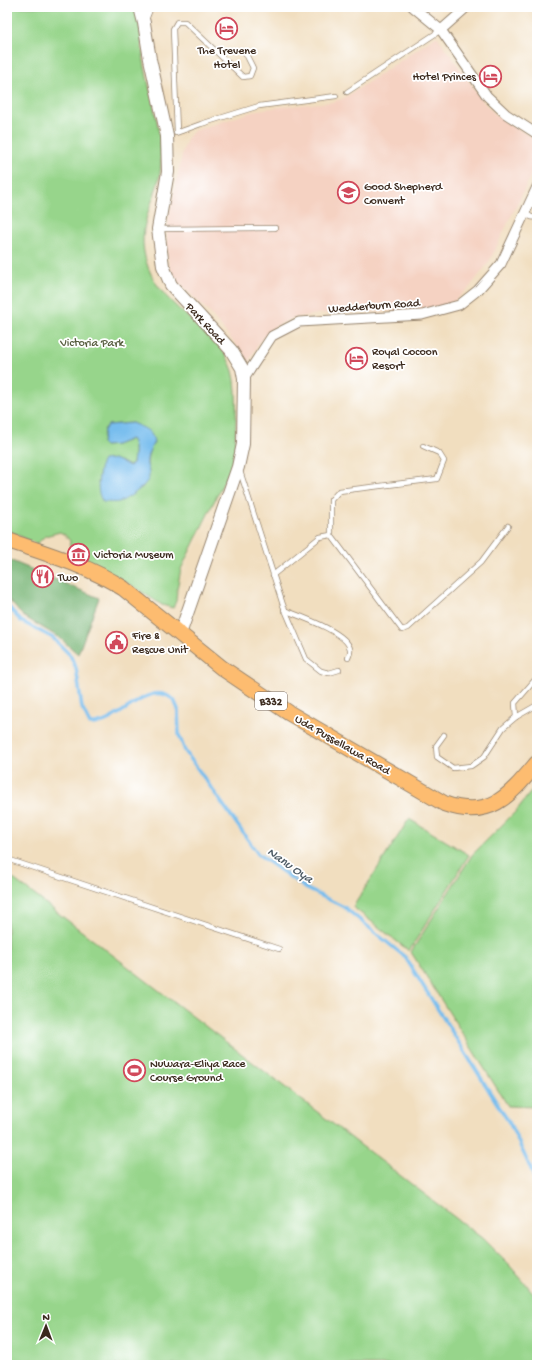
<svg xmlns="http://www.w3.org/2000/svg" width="544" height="1372" viewBox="0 0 544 1372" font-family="'Gochi Hand',sans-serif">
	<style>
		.built { fill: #f5d2c2 }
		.green { fill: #97d58b; stroke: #698054; fill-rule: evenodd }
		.forest { fill: #79b677; stroke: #5a704a }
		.water { fill: #77bdee; stroke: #597486 }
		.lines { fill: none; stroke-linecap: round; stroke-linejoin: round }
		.stream { stroke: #77bdee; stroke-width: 3.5 }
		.service-casing { stroke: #96846e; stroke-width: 6 }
		.minor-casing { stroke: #96846e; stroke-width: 11 }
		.tertiary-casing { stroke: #96846e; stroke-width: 14 }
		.primary-casing { stroke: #96846e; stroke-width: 17 }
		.service { stroke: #fff; stroke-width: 4.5 }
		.minor { stroke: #fff; stroke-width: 9 }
		.tertiary { stroke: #fff; stroke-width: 12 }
		.primary { stroke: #fdbc70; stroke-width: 15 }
		.labels { text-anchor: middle; stroke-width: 3.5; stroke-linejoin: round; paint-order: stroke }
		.shield { fill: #fff; stroke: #766a62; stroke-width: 1 }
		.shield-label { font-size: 11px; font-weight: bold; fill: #3b2a1e }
		.poi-label { font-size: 12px; fill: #3b2a1e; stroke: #fff; text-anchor: start }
		.street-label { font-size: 12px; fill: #3b2a1e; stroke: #fff }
		.park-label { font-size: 12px; fill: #575d3f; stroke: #fff }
		.water-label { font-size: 13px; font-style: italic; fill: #505d67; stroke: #fff }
	</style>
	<rect width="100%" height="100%" fill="#fff"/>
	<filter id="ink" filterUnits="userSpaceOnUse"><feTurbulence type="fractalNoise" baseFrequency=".025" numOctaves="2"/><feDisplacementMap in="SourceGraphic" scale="8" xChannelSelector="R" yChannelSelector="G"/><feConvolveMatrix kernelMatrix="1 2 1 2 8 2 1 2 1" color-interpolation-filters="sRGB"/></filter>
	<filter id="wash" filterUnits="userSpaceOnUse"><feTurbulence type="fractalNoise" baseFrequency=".012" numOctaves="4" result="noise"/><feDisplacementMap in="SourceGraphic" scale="16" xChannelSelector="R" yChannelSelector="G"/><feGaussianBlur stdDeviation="0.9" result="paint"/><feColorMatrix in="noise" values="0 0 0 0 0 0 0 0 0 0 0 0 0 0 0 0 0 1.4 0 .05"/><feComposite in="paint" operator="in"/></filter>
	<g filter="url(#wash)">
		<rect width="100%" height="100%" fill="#f1debf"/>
		<path class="built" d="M437,36l47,67 10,10 11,9 30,17 2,4v20l-48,99 -19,25 -7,6 -10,9 -10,4 -29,4 -96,4 -25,4 -18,8 -8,7 -8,10 -10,18 -39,-48 -35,-34 -6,-13 -2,-13v-19l2,-18 14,-66 5,-13 6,-6 64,-21 22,-3 52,-5 10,-3 10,-6z"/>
		<g class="green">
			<path d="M7,7h129c5,20 5,40 9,60 5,28 16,61 16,89 2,42 -30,65 -13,111 16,45 72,62 85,104 6,20 2,57 2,78l-5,20 -49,100 -4,20 -1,12 -3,7 -11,-3 -31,-20 -62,-32 1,-12 -5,-6 -5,-3 -15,4 -8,8 -30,-14zM132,423l8,4 14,15 -4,6 -2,8 -1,8 2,8 -6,15 -10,6 -35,-10 2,-13 19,-9 11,5 3,-3c1,-7 3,-18 -2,-24l-15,6 -11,1 -3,-3 2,-13 4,-5z"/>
			<path d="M537,784v323l-29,-1 -97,-154 61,-97 44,-44z"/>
			<path d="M409,819l60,36 -60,96 -56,-44z"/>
			<path d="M7,874l476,365 26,26 28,32v68h-530z"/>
		</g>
		<path class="forest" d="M7,559l92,39 -21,56 -18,-16 -37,-22 -16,-18z"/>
		<path class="water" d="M132,423c11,5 20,6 22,19 -4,7 -8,15 -7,23 1,5 3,8 2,12 -1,8 -23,23 -30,25 -5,1 -11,0 -16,0 -8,-11 -4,-25 -2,-38l2,-4 11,-1 16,7 3,-3c1,-7 3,-18 -2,-24l-15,6 -11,1 -3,-3 2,-13 4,-5z"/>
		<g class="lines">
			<path class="stream" d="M7,605l14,16 32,17 17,17 6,13 6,40 8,16c25,2 52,-36 73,-30 4,1 8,4 11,6l4,9 1,26 6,16 73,103 49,35 37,18 61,50 105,167 21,45 6,17"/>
		</g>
	</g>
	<g filter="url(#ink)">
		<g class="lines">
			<defs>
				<g id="service">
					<path d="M146,20l5,-13"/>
					<path d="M347,92l94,-62"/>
					<path d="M177,132l-4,-103 4,-7h8l58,55 7,-1 3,-8 -8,-16"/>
					<path d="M176,133l25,-9 58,-18 77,-10"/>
					<path d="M526,213l5,4 6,1"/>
					<path d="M158,229l117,-1"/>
					<path d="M240,471l43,134 23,54 15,12 8,2 10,-3"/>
					<path d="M331,535v-35l8,-9 98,-12 7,-18 -5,-8 -16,-7"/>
					<path d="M273,575l47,-38 11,-2 71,95 6,-2 73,-66 27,-36"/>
					<path d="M284,610c15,6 63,22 66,39 1,3 -1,6 -2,9"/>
					<path d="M516,717l-1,-14 19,-22"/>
					<path d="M444,735l-8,11 1,11 16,11 18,-2 13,-9 19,-29 13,-11 21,-12"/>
					<path d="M7,859l272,90"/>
				</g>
				<g id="minor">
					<path d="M413,7l28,23 46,66 19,18 31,20"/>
					<path d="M441,30l26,-23"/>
					<path d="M244,379l28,-43 27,-14 123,-7 37,-10 19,-15 23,-26 36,-77"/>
				</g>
				<path id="tertiary" d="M140,7l4,16 6,36 17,77 1,36 -10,57 5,37 8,19 60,65 11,18 2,11 -1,65 -5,23 -58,167"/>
				<path id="primary" d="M7,540c40,14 80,25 116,48l99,80 67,45 156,91c46,16 65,-9 92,-41"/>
			</defs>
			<use href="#service" class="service-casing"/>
			<use href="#minor" class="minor-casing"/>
			<use href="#tertiary" class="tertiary-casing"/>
			<use href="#primary" class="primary-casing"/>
			<use href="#service" class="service"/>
			<use href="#minor" class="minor"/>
			<use href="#tertiary" class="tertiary"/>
			<use href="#primary" class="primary"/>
		</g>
	</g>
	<defs>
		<symbol id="hotel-ring" viewBox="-11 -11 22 22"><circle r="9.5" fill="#fff" stroke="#d1495b" stroke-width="1.5"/><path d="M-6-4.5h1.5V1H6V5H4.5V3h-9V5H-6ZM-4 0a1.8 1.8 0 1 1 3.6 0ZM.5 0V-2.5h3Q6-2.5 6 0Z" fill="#d1495b"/></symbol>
		<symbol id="school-ring" viewBox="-11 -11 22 22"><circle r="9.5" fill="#fff" stroke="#d1495b" stroke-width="1.5"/><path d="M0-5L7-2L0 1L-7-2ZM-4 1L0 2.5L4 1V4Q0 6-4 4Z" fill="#d1495b"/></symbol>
		<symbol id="museum-ring" viewBox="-11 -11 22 22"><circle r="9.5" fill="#fff" stroke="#d1495b" stroke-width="1.5"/><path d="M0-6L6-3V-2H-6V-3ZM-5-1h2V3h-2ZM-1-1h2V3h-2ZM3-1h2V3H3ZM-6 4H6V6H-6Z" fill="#d1495b"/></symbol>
		<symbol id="restaurant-ring" viewBox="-11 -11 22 22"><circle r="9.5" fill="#fff" stroke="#d1495b" stroke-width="1.5"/><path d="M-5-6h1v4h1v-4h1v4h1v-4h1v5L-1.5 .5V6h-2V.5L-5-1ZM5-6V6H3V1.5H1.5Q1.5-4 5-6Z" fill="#d1495b"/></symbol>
		<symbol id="civic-ring" viewBox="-11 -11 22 22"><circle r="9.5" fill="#fff" stroke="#d1495b" stroke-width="1.5"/><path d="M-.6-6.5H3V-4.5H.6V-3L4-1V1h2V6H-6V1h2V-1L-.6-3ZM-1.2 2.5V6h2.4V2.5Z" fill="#d1495b"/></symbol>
		<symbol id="stadium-ring" viewBox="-11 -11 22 22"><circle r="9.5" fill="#fff" stroke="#d1495b" stroke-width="1.5"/><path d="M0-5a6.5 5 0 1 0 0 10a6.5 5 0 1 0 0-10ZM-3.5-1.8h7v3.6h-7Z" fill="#d1495b"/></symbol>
	</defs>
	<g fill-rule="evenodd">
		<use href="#hotel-ring" x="214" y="16" width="25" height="25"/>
		<use href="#hotel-ring" x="478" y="64" width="25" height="25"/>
		<use href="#school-ring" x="336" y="180" width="25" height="25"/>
		<use href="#hotel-ring" x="344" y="346" width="25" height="25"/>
		<use href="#museum-ring" x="66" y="542" width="25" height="25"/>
		<use href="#restaurant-ring" x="30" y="564" width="25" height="25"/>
		<use href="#civic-ring" x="104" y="630" width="25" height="25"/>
		<use href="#stadium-ring" x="122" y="1058" width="25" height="25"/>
	</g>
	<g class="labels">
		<rect class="shield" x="255" y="692" width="32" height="18" rx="3"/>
		<g class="shield-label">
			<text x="271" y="705">B332</text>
		</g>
		<g class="poi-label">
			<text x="227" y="54" text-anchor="middle">The Trevene<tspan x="227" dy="14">Hotel</tspan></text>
			<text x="476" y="80" text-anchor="end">Hotel Princes</text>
			<text x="364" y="190">Good Shepherd<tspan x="364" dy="14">Convent</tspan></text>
			<text x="372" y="355">Royal Cocoon<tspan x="372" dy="14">Resort</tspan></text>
			<text x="94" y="558">Victoria Museum</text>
			<text x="58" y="581">Two</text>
			<text x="132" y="639">Fire &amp;<tspan x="132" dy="14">Rescue Unit</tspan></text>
			<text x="150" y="1067">Nuwara-Eliya Race<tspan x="150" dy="14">Course Ground</tspan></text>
		</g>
		<g class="street-label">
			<text transform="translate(374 305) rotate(-4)" y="4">Wedderburn Road</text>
			<text transform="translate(206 323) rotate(47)" y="4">Park Road</text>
			<text transform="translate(343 744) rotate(30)" y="4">Uda Pussellawa Road</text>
		</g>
		<g class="park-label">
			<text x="92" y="346">Victoria Park</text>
		</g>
		<g class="water-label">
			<text transform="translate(291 864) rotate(35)" y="5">Nanu Oya</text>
		</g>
	</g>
	<rect width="544" height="1372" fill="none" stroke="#fff" stroke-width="24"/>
	<g transform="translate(46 1326) rotate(1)" stroke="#ffffff" stroke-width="3" paint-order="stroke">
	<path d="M0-3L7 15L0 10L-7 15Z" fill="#3b2a1e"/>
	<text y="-6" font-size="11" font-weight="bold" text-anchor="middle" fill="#3b2a1e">N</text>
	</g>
</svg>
